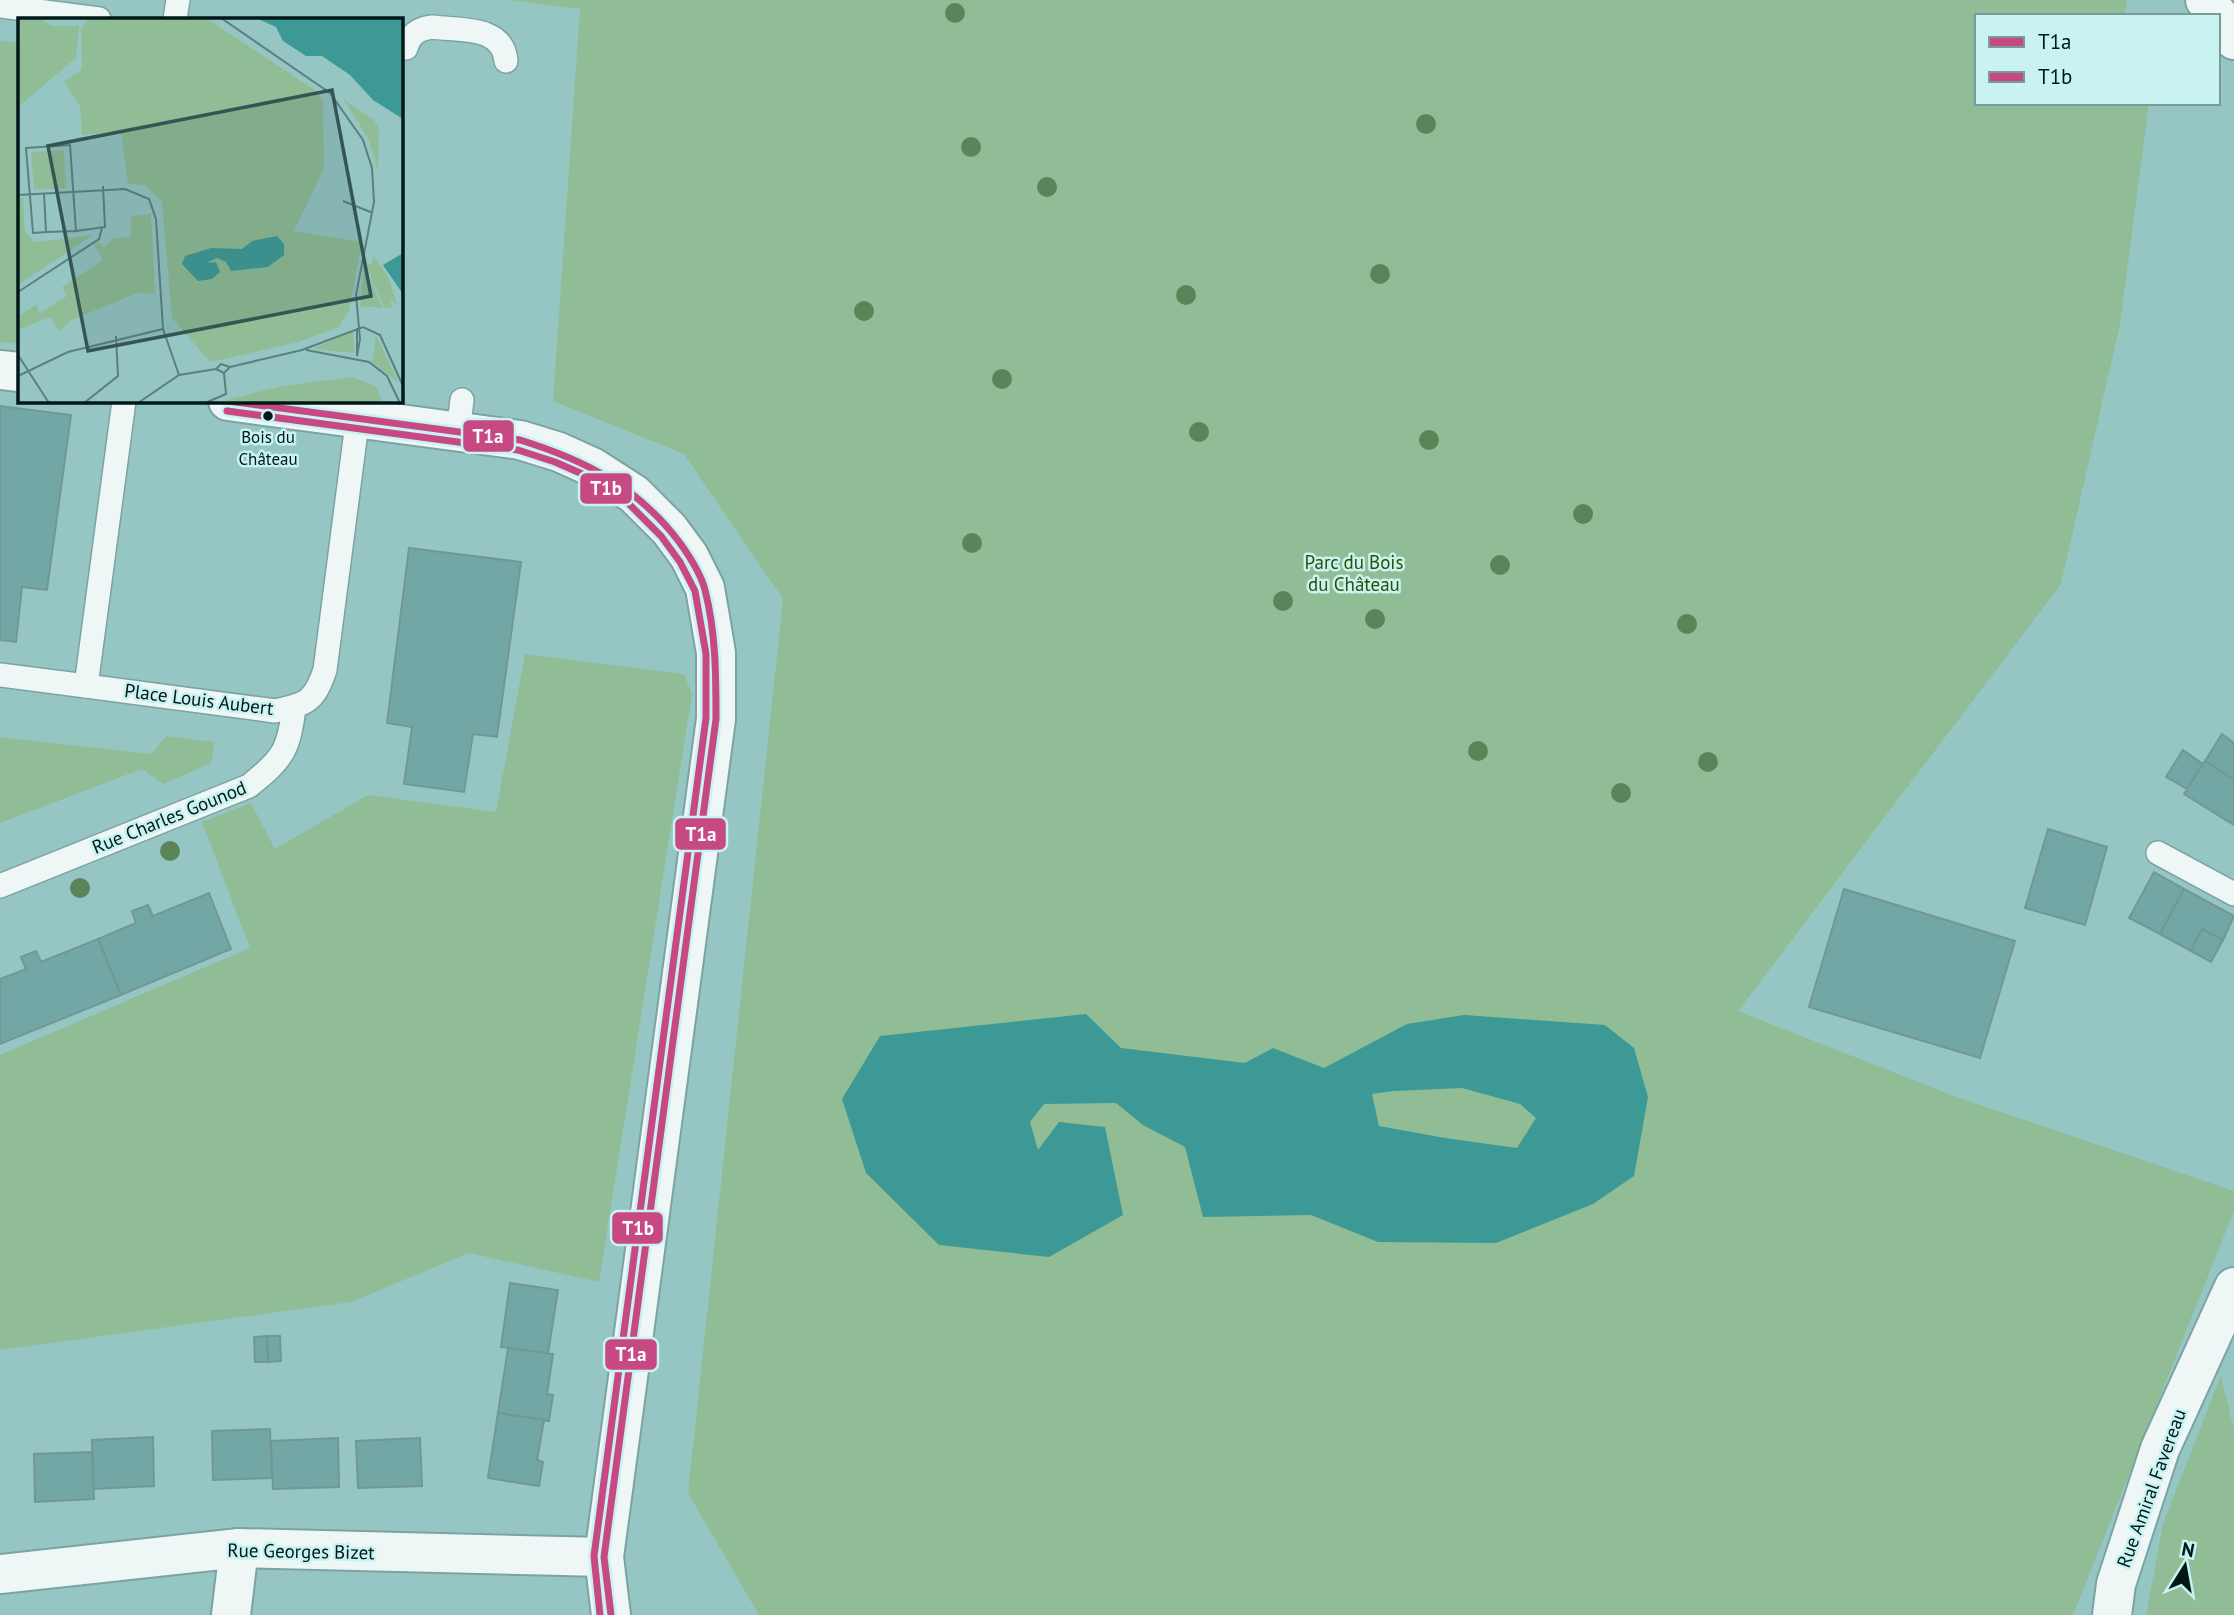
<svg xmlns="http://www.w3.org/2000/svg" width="2234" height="1615" viewBox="0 0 2234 1615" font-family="'PT Sans',sans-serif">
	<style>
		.green { fill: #90bd95 }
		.water { fill: #3c9996; fill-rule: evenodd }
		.building { fill: #72a7a6; stroke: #719896; stroke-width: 2 }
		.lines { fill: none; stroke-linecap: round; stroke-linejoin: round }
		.lane-casing { stroke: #7ba3a1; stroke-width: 26 }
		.street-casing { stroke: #7ba3a1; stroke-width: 42 }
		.lane { stroke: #eff6f6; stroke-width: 23 }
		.street { stroke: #eff6f6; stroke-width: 38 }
		.bus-1-casing { stroke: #c9f3f1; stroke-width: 12 }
		.bus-2-casing { stroke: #c9f3f1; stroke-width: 12 }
		.bus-1 { stroke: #c74984; stroke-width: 7 }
		.bus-2 { stroke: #c74984; stroke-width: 7 }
		.tree { fill: #5b8558 }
		.bus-dot { fill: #001818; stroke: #c9f3f1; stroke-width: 2.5 }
		.labels { text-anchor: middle; stroke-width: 5; stroke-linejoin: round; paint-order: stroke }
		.bus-label { font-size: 17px; fill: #001818; stroke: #c9f3f1 }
		.park-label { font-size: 19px; fill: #2b4f00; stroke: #c9f3f1 }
		.street-label { font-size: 19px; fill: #001818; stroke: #c9f3f1 }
		.inset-road { fill: none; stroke: #5a807f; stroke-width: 2 }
		.view { fill: #345554; fill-opacity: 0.15; stroke: #345554; stroke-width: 3.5 }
		.inset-edge { fill: none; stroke: #001818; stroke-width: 3.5 }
		.line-badge { stroke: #c9f3f1; stroke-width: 2.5 }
		.badge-label { font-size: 19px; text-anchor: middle; font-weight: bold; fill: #fff }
	</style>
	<rect width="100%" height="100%" fill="#96c6c4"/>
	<g class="green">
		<path d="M509,0h1618l-3,16h-147v87h172l-29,221 -59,260 -323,427 213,84 283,96v20l-161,404h-1314l-71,-122 95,-894 -99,-145 -131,-53 27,-392z"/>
		<path d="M0,40l19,3v301l-19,-2z"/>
		<path d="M525,654l159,20 8,20 -93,588 -130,-29 -118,49 -351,48v-295l250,-107 -48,-126 49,-19 24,46 93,-54 128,17z"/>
		<path d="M166,736l49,6 -4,21 -48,21 -21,-15 -142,54v-86l152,17z"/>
		<path d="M2221,1375l13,55v185h-88l17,-91z"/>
	</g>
	<path class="water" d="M1086,1014l35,34 124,15 28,-15 51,20 83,-44 57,-9 141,10 29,23 14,49 -14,79 -41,28 -97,39 -118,-1 -67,-27 -108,2 -18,-70 -42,-22 -27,-22 -72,1 -14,18 8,28 21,-28 46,5 18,88 -74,42 -110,-12 -73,-72 -24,-74 38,-63zM1462,1088l58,16 16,14 -19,30 -72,-10 -66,-12 -7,-32 21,-3z"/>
	<g class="building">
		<path d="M0,406l71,9 -24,175 -25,-3 -6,55 -16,-2z"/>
		<path d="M409,548l112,14 -24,175 -24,-3 -9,58 -60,-8 8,-57 -25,-4z"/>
		<path d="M2222,734l12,9v37l-29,-19z"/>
		<path d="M2183,750l20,14 -16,25 -21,-12z"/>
		<path d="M2205,761l29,19v45l-50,-31z"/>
		<path d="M2048,829l59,18 -22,78 -60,-17z"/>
		<path d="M2154,872l30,17 -24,45 -31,-16z"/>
		<path d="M1844,889l171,52 -35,117 -171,-51z"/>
		<path d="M2184,889l50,27 -11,24 -21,-11 -11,22 -31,-17z"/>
		<path d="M209,893l22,56 -110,46 -23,-56 38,-16 -4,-12 16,-6 5,11z"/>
		<path d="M2202,929l21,11 -12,22 -20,-11z"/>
		<path d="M98,939l23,56 -121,49v-65l26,-10 -5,-12 15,-6 5,11z"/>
		<path d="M510,1283l48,7 -10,64 -47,-7z"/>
		<path d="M267,1336h13l1,25 -13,1z"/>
		<path d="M267,1336l1,26h-13l-1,-25z"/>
		<path d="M508,1348l45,6 -6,40 6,1 -4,26 -51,-8z"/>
		<path d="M498,1413l46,7 -7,40 6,2 -4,24 -51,-8z"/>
		<path d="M270,1429l2,49 -59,2 -1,-49z"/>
		<path d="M153,1437l1,49 -61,3 -1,-49z"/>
		<path d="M338,1438l1,49 -66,2 -2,-48z"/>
		<path d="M420,1438l2,48 -64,2 -2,-47z"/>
		<path d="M92,1452l2,47 -59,3 -1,-48z"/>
	</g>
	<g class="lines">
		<defs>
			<g id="lane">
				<path d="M0,6l99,13"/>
				<path d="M175,19l3,-19"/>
				<path d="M406,48c4,-13 11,-19 26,-21 28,4 71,-2 74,34"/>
				<path d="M124,401l-38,285 189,25c32,-7 39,-9 50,-41l34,-262"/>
				<path d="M458,432l4,-32"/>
				<path d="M0,675l86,11"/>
				<path d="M2158,853l76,41"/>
				<path d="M0,886l249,-100c34,-27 40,-36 45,-79"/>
			</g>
			<g id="street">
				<path d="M2205,0l15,17 14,23"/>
				<path d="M0,370l19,2"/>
				<path d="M228,401l292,39 39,12 33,15 42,27 35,35 20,27 16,32 11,65v66l-112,838 7,58"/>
				<path d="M0,1574l239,-26 365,9"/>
				<path d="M231,1615l8,-67"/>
				<path d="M2112,1615l4,-31 44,-135 74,-162"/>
			</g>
		</defs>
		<use href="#lane" class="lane-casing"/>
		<use href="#street" class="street-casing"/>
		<use href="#lane" class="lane"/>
		<use href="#street" class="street"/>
		<defs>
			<path id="bus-1" d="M228,401l292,39c65,20 118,47 160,103 10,14 21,31 25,47 11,43 11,86 11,129l-112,838 7,58"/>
			<path id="bus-2" d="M227,411l291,39 37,12 32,14 40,26 34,34 19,26 15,29 11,63v64l-112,838 6,59"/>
		</defs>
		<use href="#bus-1" class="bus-1-casing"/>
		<use href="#bus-2" class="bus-2-casing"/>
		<use href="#bus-1" class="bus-1"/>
		<use href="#bus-2" class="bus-2"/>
	</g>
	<g class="tree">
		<circle cx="955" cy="13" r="10"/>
		<circle cx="1426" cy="124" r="10"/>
		<circle cx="971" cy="147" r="10"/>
		<circle cx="1047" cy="187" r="10"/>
		<circle cx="1380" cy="274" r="10"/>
		<circle cx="1186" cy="295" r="10"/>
		<circle cx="864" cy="311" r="10"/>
		<circle cx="1002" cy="379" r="10"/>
		<circle cx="1199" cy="432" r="10"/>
		<circle cx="1429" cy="440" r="10"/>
		<circle cx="1583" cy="514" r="10"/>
		<circle cx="972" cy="543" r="10"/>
		<circle cx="1500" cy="565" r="10"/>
		<circle cx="1283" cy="601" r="10"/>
		<circle cx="1375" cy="619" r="10"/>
		<circle cx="1687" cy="624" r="10"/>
		<circle cx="1478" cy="751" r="10"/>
		<circle cx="1708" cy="762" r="10"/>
		<circle cx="1621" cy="793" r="10"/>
		<circle cx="170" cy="851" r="10"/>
		<circle cx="80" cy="888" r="10"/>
	</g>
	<circle class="bus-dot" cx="268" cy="416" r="6"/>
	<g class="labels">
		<g class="bus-label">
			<text x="268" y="443">Bois du<tspan x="268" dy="22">Château</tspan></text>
		</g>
		<g class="park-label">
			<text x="1354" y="569">Parc du Bois<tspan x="1354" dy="22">du Château</tspan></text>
		</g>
		<g class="street-label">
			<text transform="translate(199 699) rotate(7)" y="7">Place Louis Aubert</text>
			<text transform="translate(169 817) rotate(-22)" y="7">Rue Charles Gounod</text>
			<text transform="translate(2151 1488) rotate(-70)" y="7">Rue Amiral Favereau</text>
			<text transform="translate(301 1551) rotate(1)" y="7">Rue Georges Bizet</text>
		</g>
	</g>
	<g transform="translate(18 18)">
		<rect width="385" height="385" fill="#96c6c4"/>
		<path d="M0,0h22l11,8h28l-3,32 -58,49zM71,0h117l112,74 5,11 1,66 -30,62 68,11 -13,69 -10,16 -40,15 -89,20 -38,-44 -10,-116 -16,-16 -18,-3 -7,-51 -39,3 -2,-29 -16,-24 18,-13 -1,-41zM325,81l31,21 5,9 -1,42 -10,-33zM46,132l2,38 -32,2 -3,-38zM0,180h5l2,34 10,10 58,-7 -75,50zM133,196l4,80 -17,-1 -66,27 -13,11 -9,-14 -32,13v-14l19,-12 2,10 28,-18 -5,-9 41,-27 -9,-15 5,-4 5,6 10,-9 17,-1v-21zM355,237l16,23 8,27 -7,-6 2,8 -7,1 -19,-42 6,-3zM346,247l19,43 -23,-2zM335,313l1,22 -41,-4zM358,317l23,48 -27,-21zM334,359l24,9 7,17 -160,-2 59,-15z" fill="#90bd95"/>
		<path d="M238,0h147v101l-30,-19 -23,-25 -28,-19h-16l-23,-15 -7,-14zM259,218l7,8v11l-16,12 -37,4 -5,-9 -9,-4 -11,5 10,-1 4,10 -8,7 -14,2 -16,-17 3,-8 26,-8 31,1 10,-8zM385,235v41l-20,-29z" fill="#3c9996"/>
		<path class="inset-road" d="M203,0l109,75 33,47 9,28 2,34 -18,93 4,44 -3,17M26,175l2,39 -13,1 -7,-85 44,-3 6,86 29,-4 -2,-41M0,177l107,-6 24,10 7,20 7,110 16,46M325,183l30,12M28,214l30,-1M0,274l81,-53 3,-11M288,332l63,12 18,14 13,27M0,337l31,48M339,338v-28M212,349l72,-17 61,-23 17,8 23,51M0,358l50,-24 95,-23M66,385l34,-27 -2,-40M120,385l41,-28 37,-6 5,-5 9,3 -6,6 -8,-4M187,385l21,-9 -2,-21"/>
		<path class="view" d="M314,72l39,206 -283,55 -40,-205z"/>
		<rect width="385" height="385" class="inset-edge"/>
	</g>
	<g class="line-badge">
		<rect x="462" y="419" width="53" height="34" rx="7" fill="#c74984"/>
		<rect x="579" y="472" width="54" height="33" rx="7" fill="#c74984"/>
		<rect x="674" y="817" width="53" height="34" rx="7" fill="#c74984"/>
		<rect x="611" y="1211" width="53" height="34" rx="7" fill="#c74984"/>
		<rect x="604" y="1338" width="54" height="33" rx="7" fill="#c74984"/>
	</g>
	<g class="badge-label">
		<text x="488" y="443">T1a</text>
		<text x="606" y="495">T1b</text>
		<text x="701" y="841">T1a</text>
		<text x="638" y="1235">T1b</text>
		<text x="631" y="1361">T1a</text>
	</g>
	<rect x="1975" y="14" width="245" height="91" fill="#c9f3f1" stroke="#799b9a" stroke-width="2"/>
	<rect x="1989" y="37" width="35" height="10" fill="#c74984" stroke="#799b9a" stroke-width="2"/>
	<text x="2038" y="49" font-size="21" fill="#001818">T1a</text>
	<rect x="1989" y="72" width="35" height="10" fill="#c74984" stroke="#799b9a" stroke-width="2"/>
	<text x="2038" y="84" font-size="21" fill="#001818">T1b</text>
	<g transform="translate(2185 1566) rotate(11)" stroke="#c9f3f1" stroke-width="5" paint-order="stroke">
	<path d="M0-5L12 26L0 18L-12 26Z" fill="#001818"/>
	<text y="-10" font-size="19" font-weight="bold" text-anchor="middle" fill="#001818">N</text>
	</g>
</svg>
